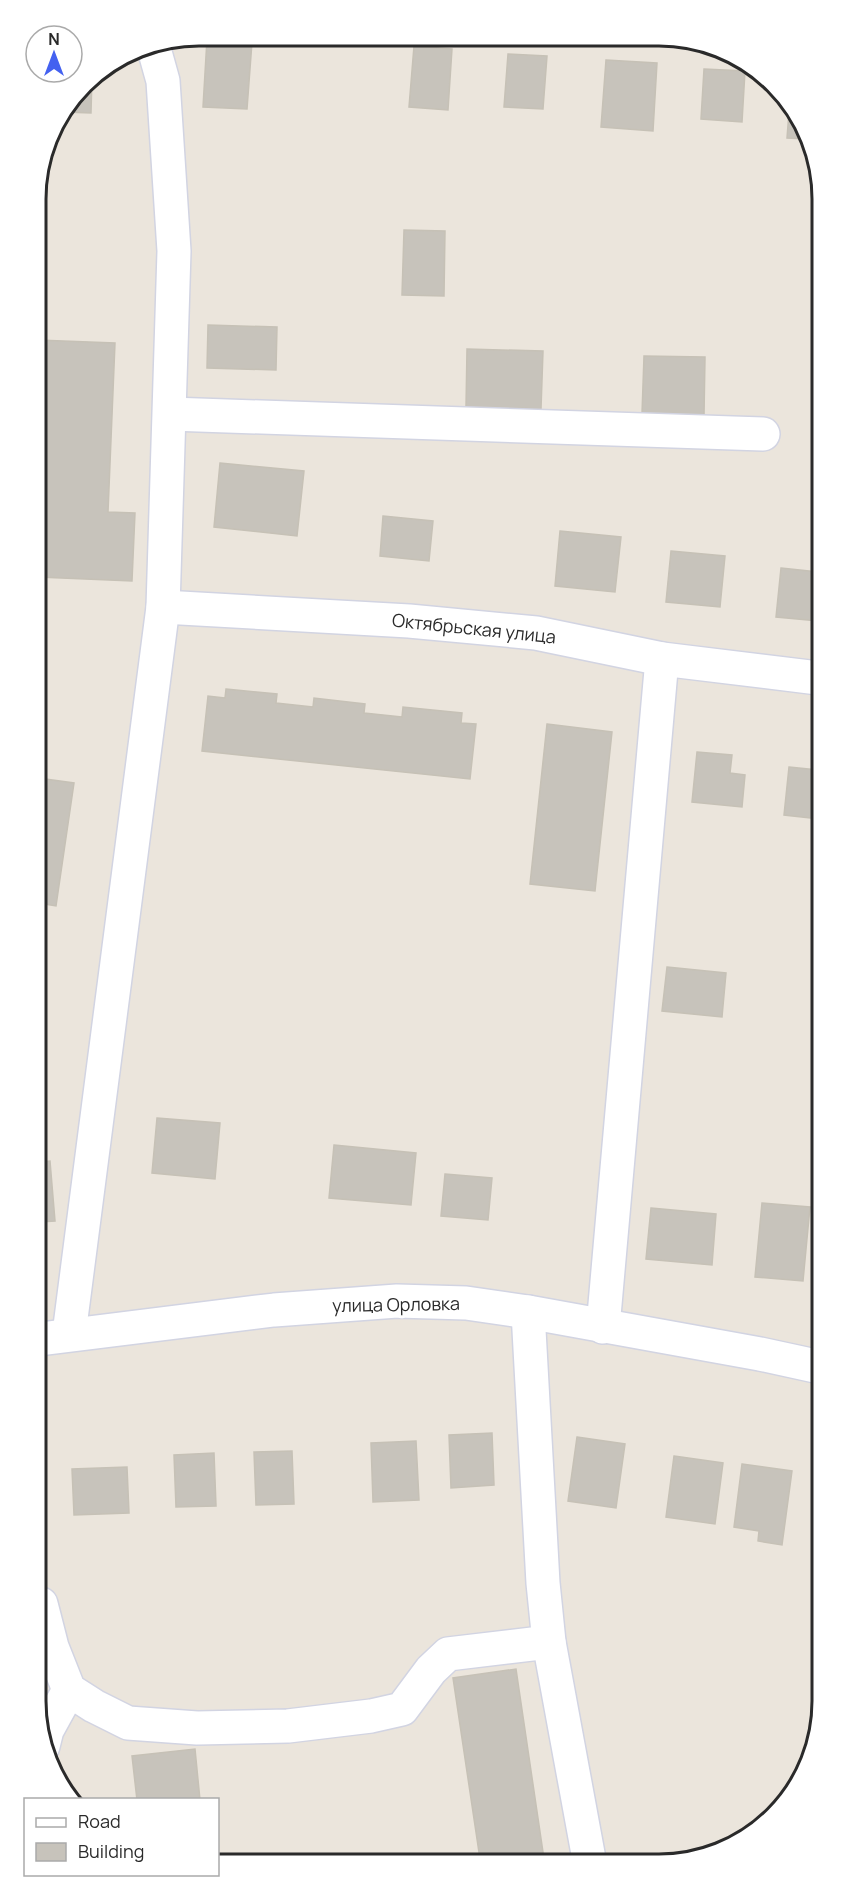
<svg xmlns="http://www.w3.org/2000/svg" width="858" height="1900" viewBox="0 0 858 1900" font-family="Manrope,sans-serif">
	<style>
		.building { fill: #c7c3bb; stroke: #c6c1b6; stroke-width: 1.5 }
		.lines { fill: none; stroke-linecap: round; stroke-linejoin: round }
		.minor-casing { stroke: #d2d4e2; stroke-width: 36 }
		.minor { stroke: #fff; stroke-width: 33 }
		.labels { text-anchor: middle; stroke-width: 6; stroke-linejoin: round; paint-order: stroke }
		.street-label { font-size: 18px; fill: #2a2a2a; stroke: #fff }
		.rim { fill: none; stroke: #2a2a2a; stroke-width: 3 }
	</style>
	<rect width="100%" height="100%" fill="#ebe5dc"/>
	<g class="building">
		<path d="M207,39l45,3 -5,67 -44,-2z"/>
		<path d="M414,46l38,3 -4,61 -39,-3z"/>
		<path d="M508,54l39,2 -4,53 -39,-2z"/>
		<path d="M606,60l51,3 -4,68 -52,-4z"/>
		<path d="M704,69l41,2 -3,51 -41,-3z"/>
		<path d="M92,77l-1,36 -27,-1 27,-35z"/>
		<path d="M789,112l17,27 -19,-1z"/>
		<path d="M404,230l41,1 -1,65 -42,-1z"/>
		<path d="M208,325l69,2 -1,43 -69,-2z"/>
		<path d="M37,340l78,3 -7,169 27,1 -3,68 -94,-4z"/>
		<path d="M467,349l76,2 -2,58 -75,-2z"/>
		<path d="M644,356l61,1 -1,59 -62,-2z"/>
		<path d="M220,463l84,8 -7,65 -83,-9z"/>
		<path d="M383,516l50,5 -4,40 -49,-5z"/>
		<path d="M560,531l61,6 -6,55 -60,-6z"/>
		<path d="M671,551l54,5 -5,51 -54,-5z"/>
		<path d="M781,568l37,4v49l-42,-4z"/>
		<path d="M226,689l51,5 -1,9 37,4 1,-9 51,6 -1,9 38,4 1,-10 59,6 -1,10 15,1 -6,55 -268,-28 6,-55 17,2z"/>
		<path d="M547,724l65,8 -17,159 -65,-7z"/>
		<path d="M697,752l35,3 -2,18 15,2 -3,32 -50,-5z"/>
		<path d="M789,767l29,3 1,49 -35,-4z"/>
		<path d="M38,778l36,5 -18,123 -17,-3z"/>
		<path d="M667,967l59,6 -4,44 -60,-6z"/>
		<path d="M157,1118l63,5 -5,56 -63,-6z"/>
		<path d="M334,1145l82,8 -5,52 -82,-7z"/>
		<path d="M50,1161l5,60 -15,1v-60z"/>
		<path d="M445,1174l47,4 -4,42 -47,-4z"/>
		<path d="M762,1203l48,4 -7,74 -48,-4z"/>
		<path d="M651,1208l65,6 -4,51 -66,-6z"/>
		<path d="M492,1433l2,52 -43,3 -2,-53z"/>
		<path d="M577,1437l48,7 -9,64 -48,-7z"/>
		<path d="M416,1441l3,59 -46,2 -2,-59z"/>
		<path d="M292,1451l2,53 -38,1 -2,-53z"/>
		<path d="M214,1453l2,53 -40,1 -2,-52z"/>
		<path d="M674,1456l49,7 -8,61 -49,-7z"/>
		<path d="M742,1464l50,7 -10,74 -24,-4 1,-10 -25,-4z"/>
		<path d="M127,1467l2,46 -55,2 -2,-46z"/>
		<path d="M516,1669l28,190h-64l-27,-181z"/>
		<path d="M195,1749l5,51h-63l-5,-44z"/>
	</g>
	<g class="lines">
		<defs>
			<g id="minor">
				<path d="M170,414l593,20"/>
				<path d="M163,607l246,14 127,12 126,26 156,19"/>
				<path d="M528,1312l15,271 6,59 40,217"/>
				<path d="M603,1327l59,-668"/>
				<path d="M69,1334l94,-727 11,-356 -11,-170 -10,-36"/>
				<path d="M40,1339l234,-29 123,-9 69,2 62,9 232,42 60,13"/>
				<path d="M41,1604l11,43 17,43 25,16 34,17 69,5 91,-2 83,-10 31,-7 29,-39 17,-16 101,-12"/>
				<path d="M43,1746l4,-16 22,-40"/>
			</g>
		</defs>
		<use href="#minor" class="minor-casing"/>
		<use href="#minor" class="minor"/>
	</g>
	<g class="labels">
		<g class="street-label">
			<text transform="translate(474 629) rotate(6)" y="6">Октябрьская улица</text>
			<text transform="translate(396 1305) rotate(-1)" y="6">улица Орловка</text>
		</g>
	</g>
	<path d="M0 0H858V1900H0ZM199 46H659A153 153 0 0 1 812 199V1701A153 153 0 0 1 659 1854H199A153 153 0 0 1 46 1701V199A153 153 0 0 1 199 46Z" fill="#fff" fill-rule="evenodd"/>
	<path class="rim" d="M199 46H659A153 153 0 0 1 812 199V1701A153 153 0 0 1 659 1854H199A153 153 0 0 1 46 1701V199A153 153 0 0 1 199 46Z"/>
	<rect x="24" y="1798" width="195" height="78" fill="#ffffff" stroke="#aaaaaa" stroke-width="1.5"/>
	<rect x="36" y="1818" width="30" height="9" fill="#ffffff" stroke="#aaaaaa" stroke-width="1.5"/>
	<text x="78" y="1828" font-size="18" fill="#2a2a2a">Road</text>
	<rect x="36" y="1843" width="30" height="18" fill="#c7c3bb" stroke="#aaaaaa" stroke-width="1.5"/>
	<text x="78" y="1858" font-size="18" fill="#2a2a2a">Building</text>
	<g transform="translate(54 54)"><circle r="28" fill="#ffffff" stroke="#aaaaaa" stroke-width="1.5"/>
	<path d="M0-4.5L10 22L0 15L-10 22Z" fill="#4461f0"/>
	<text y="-9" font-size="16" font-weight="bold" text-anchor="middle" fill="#2a2a2a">N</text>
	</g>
</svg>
